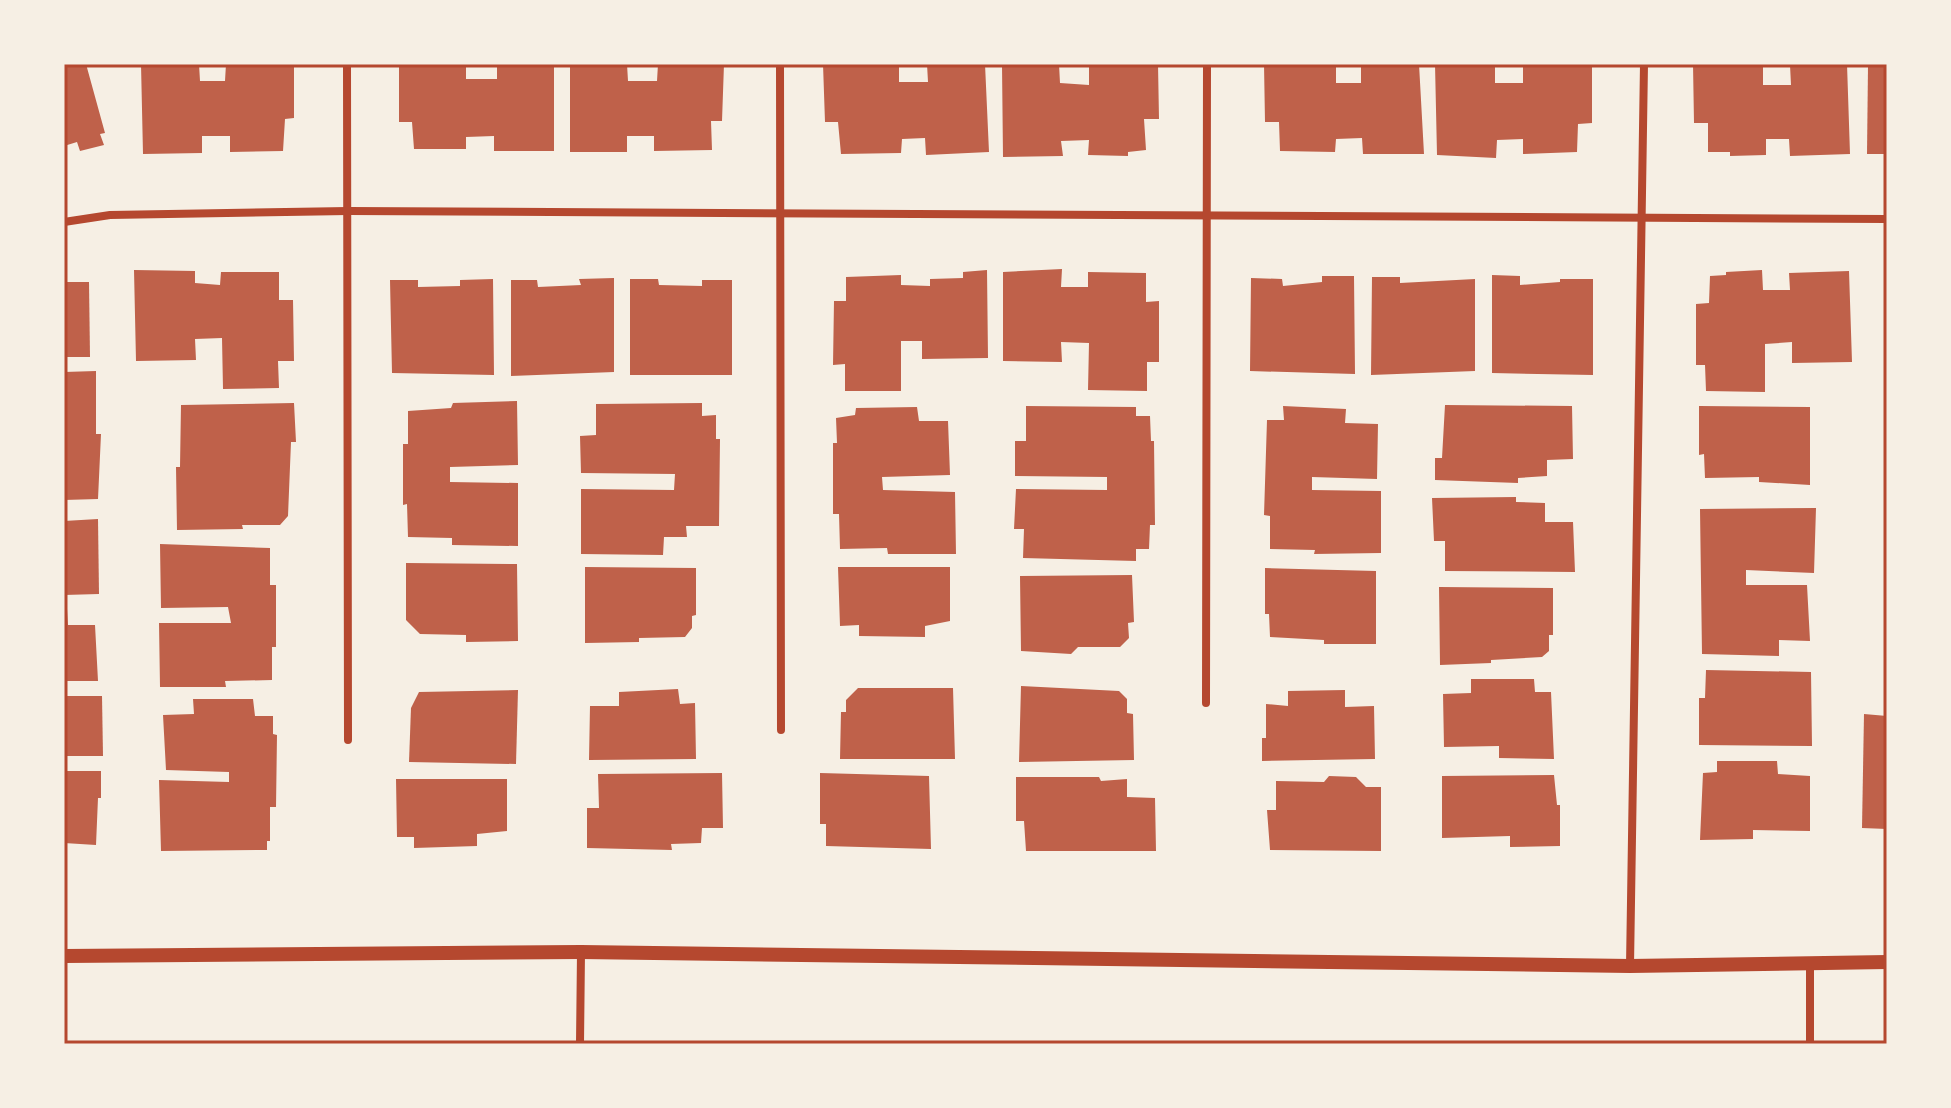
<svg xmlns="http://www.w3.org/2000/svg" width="1951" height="1108" viewBox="0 0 1951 1108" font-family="'DM Sans',sans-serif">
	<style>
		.building { fill: #bf614a }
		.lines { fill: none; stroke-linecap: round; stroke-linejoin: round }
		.minor { stroke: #b5482f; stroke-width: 8 }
		.tertiary { stroke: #b5482f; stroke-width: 14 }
		.neatline { fill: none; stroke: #b5482f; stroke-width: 3 }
	</style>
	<rect width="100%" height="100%" fill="#f6efe4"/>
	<g class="building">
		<path d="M86,64l19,69 -5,1 4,11 -24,6 -3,-9 -13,4v-81z"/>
		<path d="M141,64h58l1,17h25l1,-17h68v54l-9,1 -2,32 -53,1v-16h-28v17l-59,1z"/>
		<path d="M399,64h67v15h31v-15h57v87h-60v-15l-28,1v12h-52l-2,-27h-13z"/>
		<path d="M570,64h57l1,17h29l1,-17h66l-2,57h-11l1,29 -58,1v-15h-27v16h-57z"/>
		<path d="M823,64h76v18h29l-1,-18h58l4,88 -63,3 -1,-17 -23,1 -1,14 -60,1 -3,-32h-13z"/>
		<path d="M1059,64l1,19 29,2v-21h69l1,55h-15l2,31 -18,2v4l-40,-1 1,-15 -28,1 2,15 -60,1 -1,-92z"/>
		<path d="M1264,64h72v19h25v-18l58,-1 5,90h-61l-1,-16 -26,1 -1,13 -55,-1 -1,-29h-14z"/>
		<path d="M1435,64h60v19h28v-19h69v59l-14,1 -1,28 -54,2v-15l-26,1 -1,18 -59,-3z"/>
		<path d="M1693,64h70v21h28l-1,-20 57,-1 3,90 -60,2 -1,-17h-23v16l-36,1v-4h-22v-29h-14z"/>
		<path d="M1887,65v89h-20l1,-88z"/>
		<path d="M1062,269l-1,18h27v-15l58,1v29l13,-1v61h-12v29l-59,-1 1,-47 -28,-1 1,20 -59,-1v-89z"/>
		<path d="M134,270l61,1v12l25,2 1,-13h58v28h14l1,61h-16l1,27 -56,1 -1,-51 -27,1 1,21 -60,1z"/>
		<path d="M987,270l1,88 -66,1v-18h-21v50h-56v-27l-12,1 1,-64h12v-24l55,-2v10l29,1v-7l33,-1v-6z"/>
		<path d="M1762,270l1,20h27l-1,-17 60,-2 3,91 -60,1v-21l-27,2v48l-59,-1 -1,-26h-9v-61l13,-1 1,-27 16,-1v-3z"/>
		<path d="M1492,275l28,1v9l40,-3v-3h33v96l-101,-2z"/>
		<path d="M1322,276h32l1,98 -105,-3 1,-93 31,1 1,7 39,-4z"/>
		<path d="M1372,277h28v6l75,-4v92l-104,4z"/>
		<path d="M614,278v94l-103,4v-96h26l1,7 43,-2 -2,-6z"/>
		<path d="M493,279l1,96 -102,-2 -2,-93h28v7l42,-1v-6z"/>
		<path d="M630,279h28l1,6 43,1v-6h30v95h-102z"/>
		<path d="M64,282h25l1,75h-26z"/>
		<path d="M96,371v63h5l-3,65 -34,1v-128z"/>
		<path d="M517,401l1,64 -68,2v15l68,1v63l-66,-1v-7l-44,-1 -1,-33 -4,1v-61h5v-33l43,-3 2,-5z"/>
		<path d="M294,403l2,39h-5l-3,74 -8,9h-38l1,4 -66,1 -1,-63h4l1,-62z"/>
		<path d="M702,403v13l14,-1v24h4l-1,87h-33l1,11h-23l-1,18 -82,-1v-65l93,1 1,-16 -94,-1 -1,-37 16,-1v-31z"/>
		<path d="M1445,405l127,1 1,53 -26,1v16l-29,2v5l-83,-3v-22h7z"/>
		<path d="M1026,406l110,1v9h14l1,25h3l1,84h-5l-1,24h-13v12l-113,-3 1,-29h-10l2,-40 91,1v-13l-92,-1v-35h11z"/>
		<path d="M1283,406l63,3 -1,14 33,1 -1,55 -65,-2v13l69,1v62l-67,1 1,-4 -45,-1v-33l-6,-1 3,-95h17z"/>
		<path d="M1699,406l111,1v78l-51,-3v-5l-54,1 -1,-24 -5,1z"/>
		<path d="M917,407l2,14h29l2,54 -68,2 1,13 72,2 1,62h-68l-1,-6 -47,1 -1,-35h-6v-71h4l-1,-25 19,-3 1,-7z"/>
		<path d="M1516,497v5l29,1v19h28l2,50 -130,-1v-30h-11l-2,-43z"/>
		<path d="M1816,508l-2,65 -68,-3v15h61l3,56 -31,-1v16l-77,-2 -2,-145z"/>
		<path d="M98,519l1,75 -35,1v-74z"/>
		<path d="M160,544l110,4v37h6v62h-4v33l-47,1 1,6h-66l-1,-64h72l-3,-16 -67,1z"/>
		<path d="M406,563l111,1 1,77 -52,1v-7l-46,-1 -14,-14z"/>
		<path d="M585,567l111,1v47l-4,1v12l-7,9 -46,1v4l-54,1z"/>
		<path d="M838,567h112v54l-25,5v11l-66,-1v-11l-19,1z"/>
		<path d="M1265,568l111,3v73h-52v-4l-54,-3 -1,-23h-4z"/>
		<path d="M1132,575l2,47 -6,1 1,15 -9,9h-42l-7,7 -50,-3 -1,-75z"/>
		<path d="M1439,587l114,1v47h-4v16l-7,6 -51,3v3l-51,2z"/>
		<path d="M64,609h3l1,16h27l3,56h-34z"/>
		<path d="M1706,670l105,2 1,74 -113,-1v-47h6z"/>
		<path d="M1471,679h63l1,13h16l3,67 -55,-1v-12l-55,1 -1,-53 28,-1z"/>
		<path d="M1021,686l98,5 8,8v14l6,1 1,46 -115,2z"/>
		<path d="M858,688h95l2,71h-115l1,-47h5v-12z"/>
		<path d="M678,689l2,15 15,-1 1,56 -107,1 1,-54h29v-14z"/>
		<path d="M518,690l-2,74 -107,-2 2,-54 8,-16z"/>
		<path d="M1345,690v17l29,-1 1,53 -113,2v-23h4v-34l22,2v-15z"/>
		<path d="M64,696h38l1,60h-39z"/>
		<path d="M193,699h60l2,17h18v18l4,1 -1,72h-6v34h-3v9l-106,1 -2,-71 70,2v-10l-63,-2 -3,-55 31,-1z"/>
		<path d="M1864,714l23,2v113l-25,-1z"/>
		<path d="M1717,761h60l1,13 32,2v55l-57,-1v9l-53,1 3,-67 14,-1z"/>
		<path d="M64,771h37v27h-3l-2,47 -32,-2z"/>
		<path d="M722,773l1,55h-21l-1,15 -30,1 1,6 -85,-2v-40h12l-1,-34z"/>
		<path d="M820,773l109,3 2,73 -105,-3v-22h-6z"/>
		<path d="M1554,775l3,30h3v41l-50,1v-11l-68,2v-62z"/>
		<path d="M1329,776l27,1 10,10h15v64l-111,-1 -3,-40h9v-29l48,1z"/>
		<path d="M1016,777h83l2,4 26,-2v18l28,1 1,53h-130l-2,-30h-8z"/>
		<path d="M396,779h111v52l-30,3v12l-63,2v-11h-17z"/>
	</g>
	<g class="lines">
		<g class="minor">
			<path d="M347,64l1,676"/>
			<path d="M780,64l1,666"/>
			<path d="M64,222l46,-7 238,-4 1539,8"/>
			<path d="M1206,703l1,-639"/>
			<path d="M1810,962v82"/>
			<path d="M1630,966l14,-902"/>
			<path d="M580,1044l1,-92"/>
		</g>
		<path class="tertiary" d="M64,956l517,-4 1049,14 257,-4"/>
	</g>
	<rect width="1951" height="1108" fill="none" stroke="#f6efe4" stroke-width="132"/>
	<rect x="66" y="66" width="1819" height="976" class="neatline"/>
</svg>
